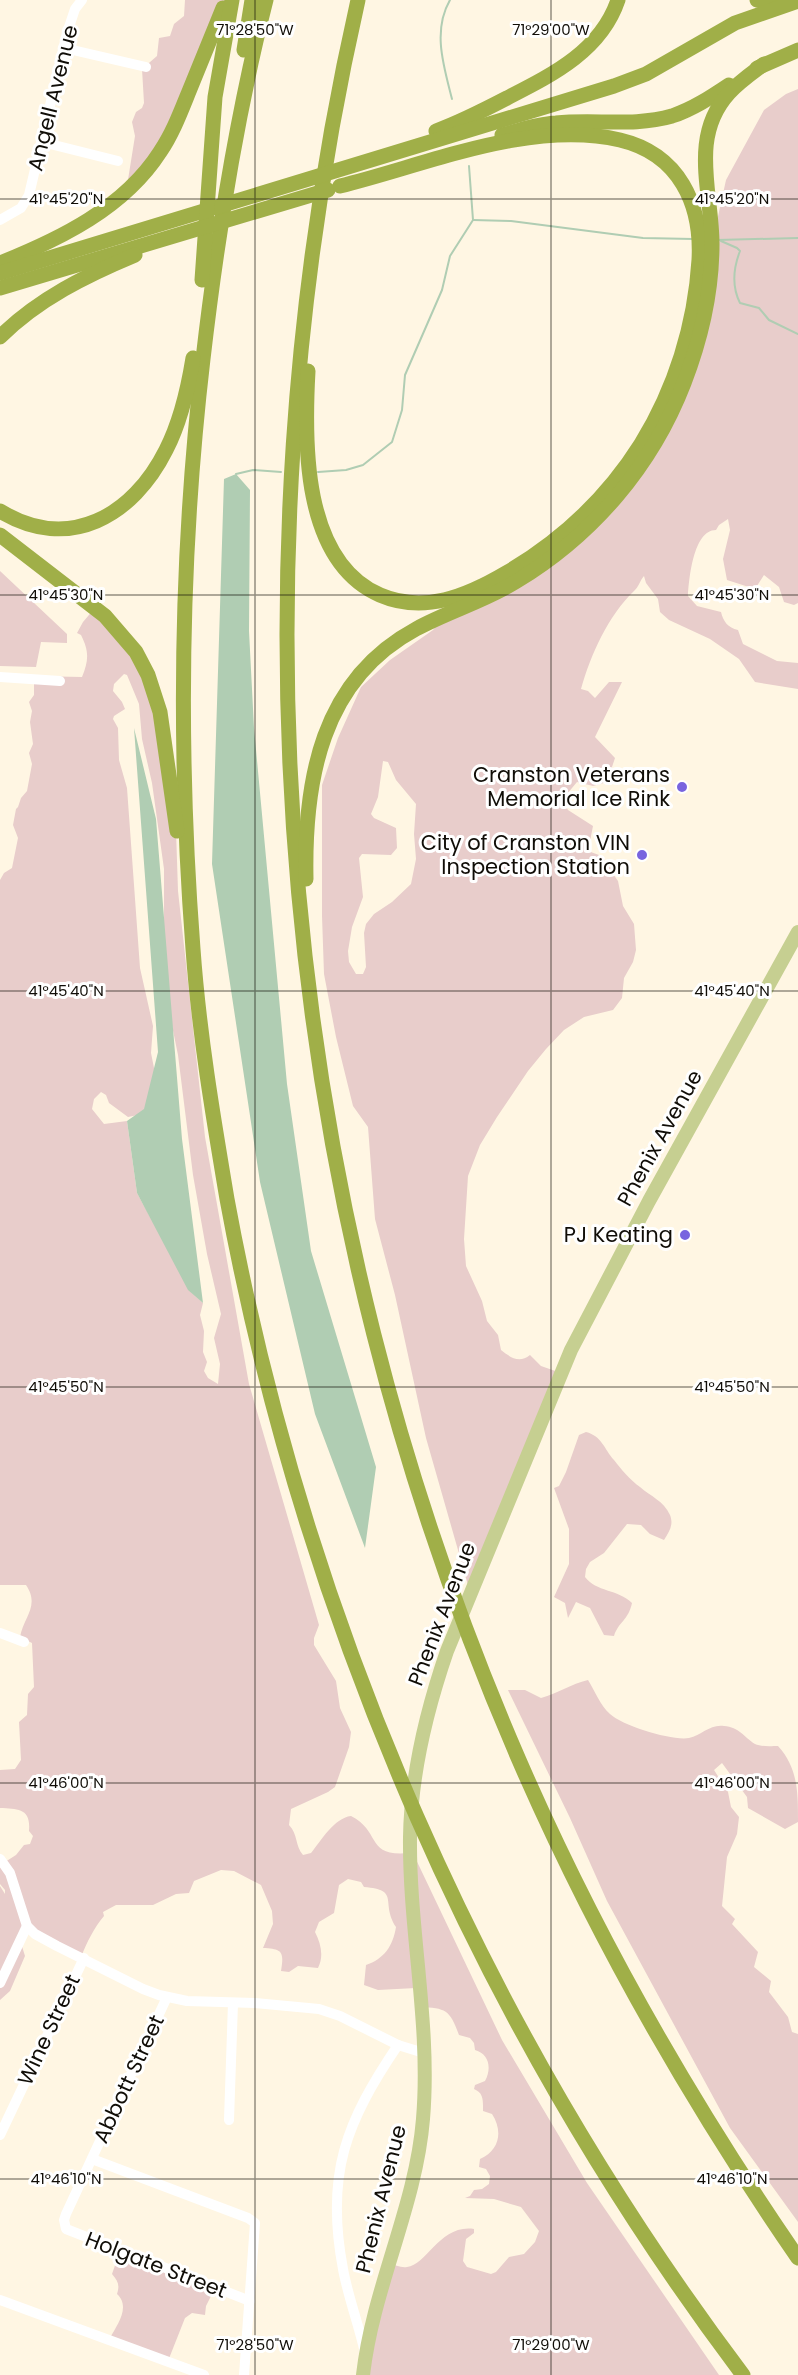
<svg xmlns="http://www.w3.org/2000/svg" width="798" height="2375" viewBox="0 0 798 2375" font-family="Poppins,sans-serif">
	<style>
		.green { fill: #e8cdcb; fill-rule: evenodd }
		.water { fill: #b0cdb3 }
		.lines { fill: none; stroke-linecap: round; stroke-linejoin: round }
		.stream { stroke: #b0cdb3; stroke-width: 2 }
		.minor { stroke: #fff; stroke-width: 10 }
		.major { stroke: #c6cf91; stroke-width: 14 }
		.highway { stroke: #a0af48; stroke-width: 15 }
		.ticks { fill: none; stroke: #100d07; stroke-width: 1.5; stroke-opacity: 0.45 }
		.poi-dot { fill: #7864df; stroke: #fff; stroke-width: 2 }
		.labels { text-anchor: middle; stroke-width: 6; stroke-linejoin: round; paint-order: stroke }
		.street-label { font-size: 21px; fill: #100d07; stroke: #fff }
		.poi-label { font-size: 21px; fill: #100d07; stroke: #fff; text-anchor: end }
		.ticks-label { font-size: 15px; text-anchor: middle; fill: #100d07; stroke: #fff; stroke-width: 6; stroke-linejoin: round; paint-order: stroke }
	</style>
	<rect width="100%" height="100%" fill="#fff6e3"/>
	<g class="green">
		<path d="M185,0h41l-62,143 -37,43 8,-50 -3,-14 4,-10 6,-4 2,-5 -2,-34 15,-13 2,-18 11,-2 4,-12 10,-8z"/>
		<path d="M798,89v514l-4,2 -10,-3 -5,-15 -15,-12 -9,14 -28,-9 -4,-21 7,-29 -2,-11 -9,6 -3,5c-23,0 -27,50 -28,66l9,10 24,6c2,9 7,16 17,18l5,14 34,17 21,2v26l-43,-7 -16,-23 -29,-20 -41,-19 -9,-8 -2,-13 -12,-16 -2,-7c-4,4 -5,11 -10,15 -26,25 -43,63 -53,98l7,2 7,7 14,-16h13l-27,55 20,21 -8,24 -14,4 -16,-4 -15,18 6,10 25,16 -5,25 11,4 10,8 4,11 5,7 5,25 11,18 2,26 -3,12 -9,16 -2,20 -9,12 -29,7 -20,13 -18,19 -18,22 -31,46 -17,28 -12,31 -4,63 2,27 16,35 5,20 11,14 3,15c9,7 18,14 29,5l11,11 20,7 -91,219 -44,-154 -31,-143 -20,-76 -7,-92 -15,-21 -17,-69 -12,-63 -2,-58v-131l16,-47 23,-51 29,-27 43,-30 10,-13 196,-149 78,-247 9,-41 38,-70 22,-16zM383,761l5,1 8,18 20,24 -2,30 2,25 -5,25 -19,18 -18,12 -8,10 -2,9 2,34 -3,7h-7l-7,-12 -1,-11 4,-24 11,-30 -4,-39 3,-4 29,1 6,-7 -1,-20 -22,-10 -3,-4 7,-17z"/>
		<path d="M0,571l67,63v9l-26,-1 -5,25 -36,-1z"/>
		<path d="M94,609l57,73 25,148 2,61 27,246 44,247 70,241 -5,13v7l22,36 4,27 11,24 -2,15 -14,40 -7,5 -37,17 -2,16c9,9 6,21 14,30l8,-2c10,-12 23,-35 40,-37 31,16 14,41 58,37l2,-4 91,191 85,143 132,192h-356l26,-112c6,2 12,5 18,4 20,-2 33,-43 67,-38v4l-8,6 -3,22 4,6 24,7 5,-2 13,-15 15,-3 11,-12 4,-11 -18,-24 -27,-8 -29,-1 5,-2 4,-6 8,-1 7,-5 1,-8 -4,-7 -7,-2 1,-8c20,-9 23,-28 12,-45l-9,-3c0,-10 1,-18 -9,-22l1,-4 10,-4c7,-13 4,-27 -10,-31l-1,-7 -4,-5 -11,-3c-9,-25 -13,-27 -39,-28l-4,-19 -38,2 -14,-5 2,-20c18,-6 27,-19 30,-38 -16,-25 5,-37 -32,-40l-3,-5 -13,-3 -9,6 -5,28 -15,9 -4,10c6,12 9,24 3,36l-20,-2 -9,6 -8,-1c3,-19 2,-22 -18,-23l10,-24 -1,-13 -11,-26 -27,-14 -13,-1 -27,11 -5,12 -13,1 -23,11h-37l-13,7 1,4c-10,12 -17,26 -23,41l-53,-28 -8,11 5,16 -15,35 -10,9v-114l5,8v-4l-5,-6v-24l5,2 11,-7 8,-10 6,-1 3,-8 -4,-5c2,-23 -11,-22 -29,-23v-38l15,-1 6,-9 -2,-38 8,-7 1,-21 6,-7 -2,-44 -12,-6c4,-21 20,-31 6,-52h-26v-705l4,-7 8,-5 6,-30 -5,-13 3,-16 2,-2 3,-9 6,-7 5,-27 -3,-11 4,-9 -3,-22 2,-11 -3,-9 5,-7v-19l48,1c7,-17 7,-26 -1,-42l-4,-2 6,-11zM124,674l3,1 12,29 3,35 10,44 12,86v117l14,69 15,120 14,79 14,60 -7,24 6,26 -2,20 -10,-6 -4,-7 3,-9 -4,-10 1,-21 -4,-16 3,-12 -12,-11 -54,-99 -10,-72 -23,3 -12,-15 2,-10 7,-7 5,3 3,8 19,14 10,-2 22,-17 -9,-45 2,-27 -13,-58 -13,-180 -8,-28 -1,-32 -5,-9 1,-3 11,-7 -3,-7 -9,-11 1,-7z"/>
		<path d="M586,1432c16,4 18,17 28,28 7,9 16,20 26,27 10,9 24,14 30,28 4,10 -1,17 -6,25l-14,-6 -9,-9 -14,-1 -23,29 -14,9 -4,7 -1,8c11,15 33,12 47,26 -4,18 -13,18 -18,33l-10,-1 -14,-27 -14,-6 -8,16 -3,-15 -11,-6 15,-33v-35l-15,-41 5,-2 7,-14 13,-37z"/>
		<path d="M588,1680c7,11 12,25 22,34 13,12 62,27 79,24 13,-3 21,-14 35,-12 15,1 20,11 31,18 6,3 17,2 23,2 20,22 20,46 20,76l-13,7 -37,-21 -1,-11 -25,-34 -8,7 14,22 3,15 8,10 -2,17 -10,23 -5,49 13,13 -3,5 26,28 -4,15 17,14 -2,11 19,25 4,15 6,2v188l-68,-94 -123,-227 -37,-83 -62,-128h17l16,8c17,-5 30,-14 47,-18z"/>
		<path d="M119,2254l95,36 -8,16 -1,9 -13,-2 -7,5 -17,43 -58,-23c7,-13 21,-31 7,-44 3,-9 1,-13 -5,-20z"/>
	</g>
	<g class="water">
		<path d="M236,474l14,16 -1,141 5,97 33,356 24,167 65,216 -11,81 -50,-134 -55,-232 -48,-318 12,-385z"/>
		<path d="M134,728l22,91 26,320 21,164 -15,-13 -51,-97 -10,-72 17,-12 14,-57z"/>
	</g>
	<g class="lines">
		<g class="stream">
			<path d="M450,0c-18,31 -6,67 2,99"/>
			<path d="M473,220l38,1 132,17 50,1"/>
			<path d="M717,240l81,-2"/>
			<path d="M721,241l16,7 3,3c-7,18 -8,36 0,52l19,5 10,12 29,14"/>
			<path d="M318,472l28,-2 17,-5 29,-23 10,-32 3,-35 37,-85 8,-34 23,-36 -4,-54"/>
			<path d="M236,474l17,-4 28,2"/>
		</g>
		<g class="minor">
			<path d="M64,48l82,19"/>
			<path d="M42,142l76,19"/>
			<path d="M0,220l21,-12 8,-13 38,-162 8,-24 7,-9"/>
			<path d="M0,677l60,4"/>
			<path d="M0,1633l24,9"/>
			<path d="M0,1859l10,14 17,53 8,8 22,12 86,43 16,6 28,6 68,2 64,6 21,7 58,29 26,8"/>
			<path d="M0,1983l27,-57"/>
			<path d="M167,1997l-101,217 -2,6 2,9 184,72"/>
			<path d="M229,2120l4,-117"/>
			<path d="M0,2135l84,-177"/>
			<path d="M92,2159l156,59 7,5 -11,152"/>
			<path d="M0,2300l204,75"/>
			<path d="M365,2353c-6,-28 -17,-56 -22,-84 -18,-95 3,-147 55,-224"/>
		</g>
		<path class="major" d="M363,2375c10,-88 53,-169 60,-256 8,-94 -14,-188 -13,-282 1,-64 16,-125 37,-186l124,-301 78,-149 149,-269"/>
		<g class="highway">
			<path d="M266,0c-30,118 -49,238 -63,359 -23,196 -25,393 -10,590 6,84 20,167 34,250 78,424 256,831 516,1176"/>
			<path d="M358,0c-133,586 -79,1208 161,1760 76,175 171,341 279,498"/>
			<path d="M757,0l26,4"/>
			<path d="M244,50l8,-50"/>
			<path d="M757,68l41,-18"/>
			<path d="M436,131c25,-9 48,-21 71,-33 45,-23 94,-47 111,-98"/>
			<path d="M502,135c18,-5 35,-11 54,-12 39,-4 78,4 116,-7 21,-7 39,-19 57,-31"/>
			<path d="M0,263c60,-24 124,-55 160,-111 13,-19 21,-41 30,-63 11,-27 22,-54 33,-81"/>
			<path d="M0,273l614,-187 32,-12 89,-51 63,-22"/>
			<path d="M202,280l13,-183 17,-97"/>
			<path d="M0,288l328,-98"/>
			<path d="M0,337c38,-38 87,-62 135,-82"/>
			<path d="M308,371c-4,71 -6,190 72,224 44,19 87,1 126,-22 55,-32 101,-75 135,-129 34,-55 54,-119 58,-184 3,-56 -20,-106 -79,-120 -89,-21 -194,25 -280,46"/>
			<path d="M0,511c69,42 133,5 166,-61 15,-29 22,-61 27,-92"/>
			<path d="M0,535l105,81 31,36 12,23 12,37 17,119"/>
			<path d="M306,879c-2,-98 15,-199 110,-250 33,-18 69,-28 101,-48 76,-46 135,-115 167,-198 17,-44 28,-91 28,-139 0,-52 -23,-107 17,-151 10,-11 23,-20 35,-29"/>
		</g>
	</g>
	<path class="ticks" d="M255,0v2375M551,0v2375M0,199h798M0,595h798M0,991h798M0,1387h798M0,1783h798M0,2179h798"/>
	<g class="poi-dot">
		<circle cx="682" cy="787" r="6"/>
		<circle cx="642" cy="855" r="6"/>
		<circle cx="685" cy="1235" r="6"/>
	</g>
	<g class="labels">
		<g class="street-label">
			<text transform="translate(53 98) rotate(-76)" y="7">Angell Avenue</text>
			<text transform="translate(660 1138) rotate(-61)" y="7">Phenix Avenue</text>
			<text transform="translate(442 1614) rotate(-69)" y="7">Phenix Avenue</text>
			<text transform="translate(49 2030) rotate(-65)" y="7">Wine Street</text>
			<text transform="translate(129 2079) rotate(-65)" y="7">Abbott Street</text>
			<text transform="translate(381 2199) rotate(-76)" y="7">Phenix Avenue</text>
			<text transform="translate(156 2265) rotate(21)" y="7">Holgate Street</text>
		</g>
		<g class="poi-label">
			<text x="670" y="782">Cranston Veterans<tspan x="670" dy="24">Memorial Ice Rink</tspan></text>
			<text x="630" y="850">City of Cranston VIN<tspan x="630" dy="24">Inspection Station</tspan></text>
			<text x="673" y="1242">PJ Keating</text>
		</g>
	</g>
	<g class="ticks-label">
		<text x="255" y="35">71°28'50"W</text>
		<text x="551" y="35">71°29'00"W</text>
		<text x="732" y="204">41°45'20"N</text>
		<text x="66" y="204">41°45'20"N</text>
		<text x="732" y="600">41°45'30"N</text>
		<text x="66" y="600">41°45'30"N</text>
		<text x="66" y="996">41°45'40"N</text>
		<text x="732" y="996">41°45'40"N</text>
		<text x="66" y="1392">41°45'50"N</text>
		<text x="732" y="1392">41°45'50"N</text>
		<text x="66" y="1788">41°46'00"N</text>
		<text x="732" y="1788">41°46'00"N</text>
		<text x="732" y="2184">41°46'10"N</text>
		<text x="66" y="2184">41°46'10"N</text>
		<text x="255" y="2350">71°28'50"W</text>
		<text x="551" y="2350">71°29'00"W</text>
	</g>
</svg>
